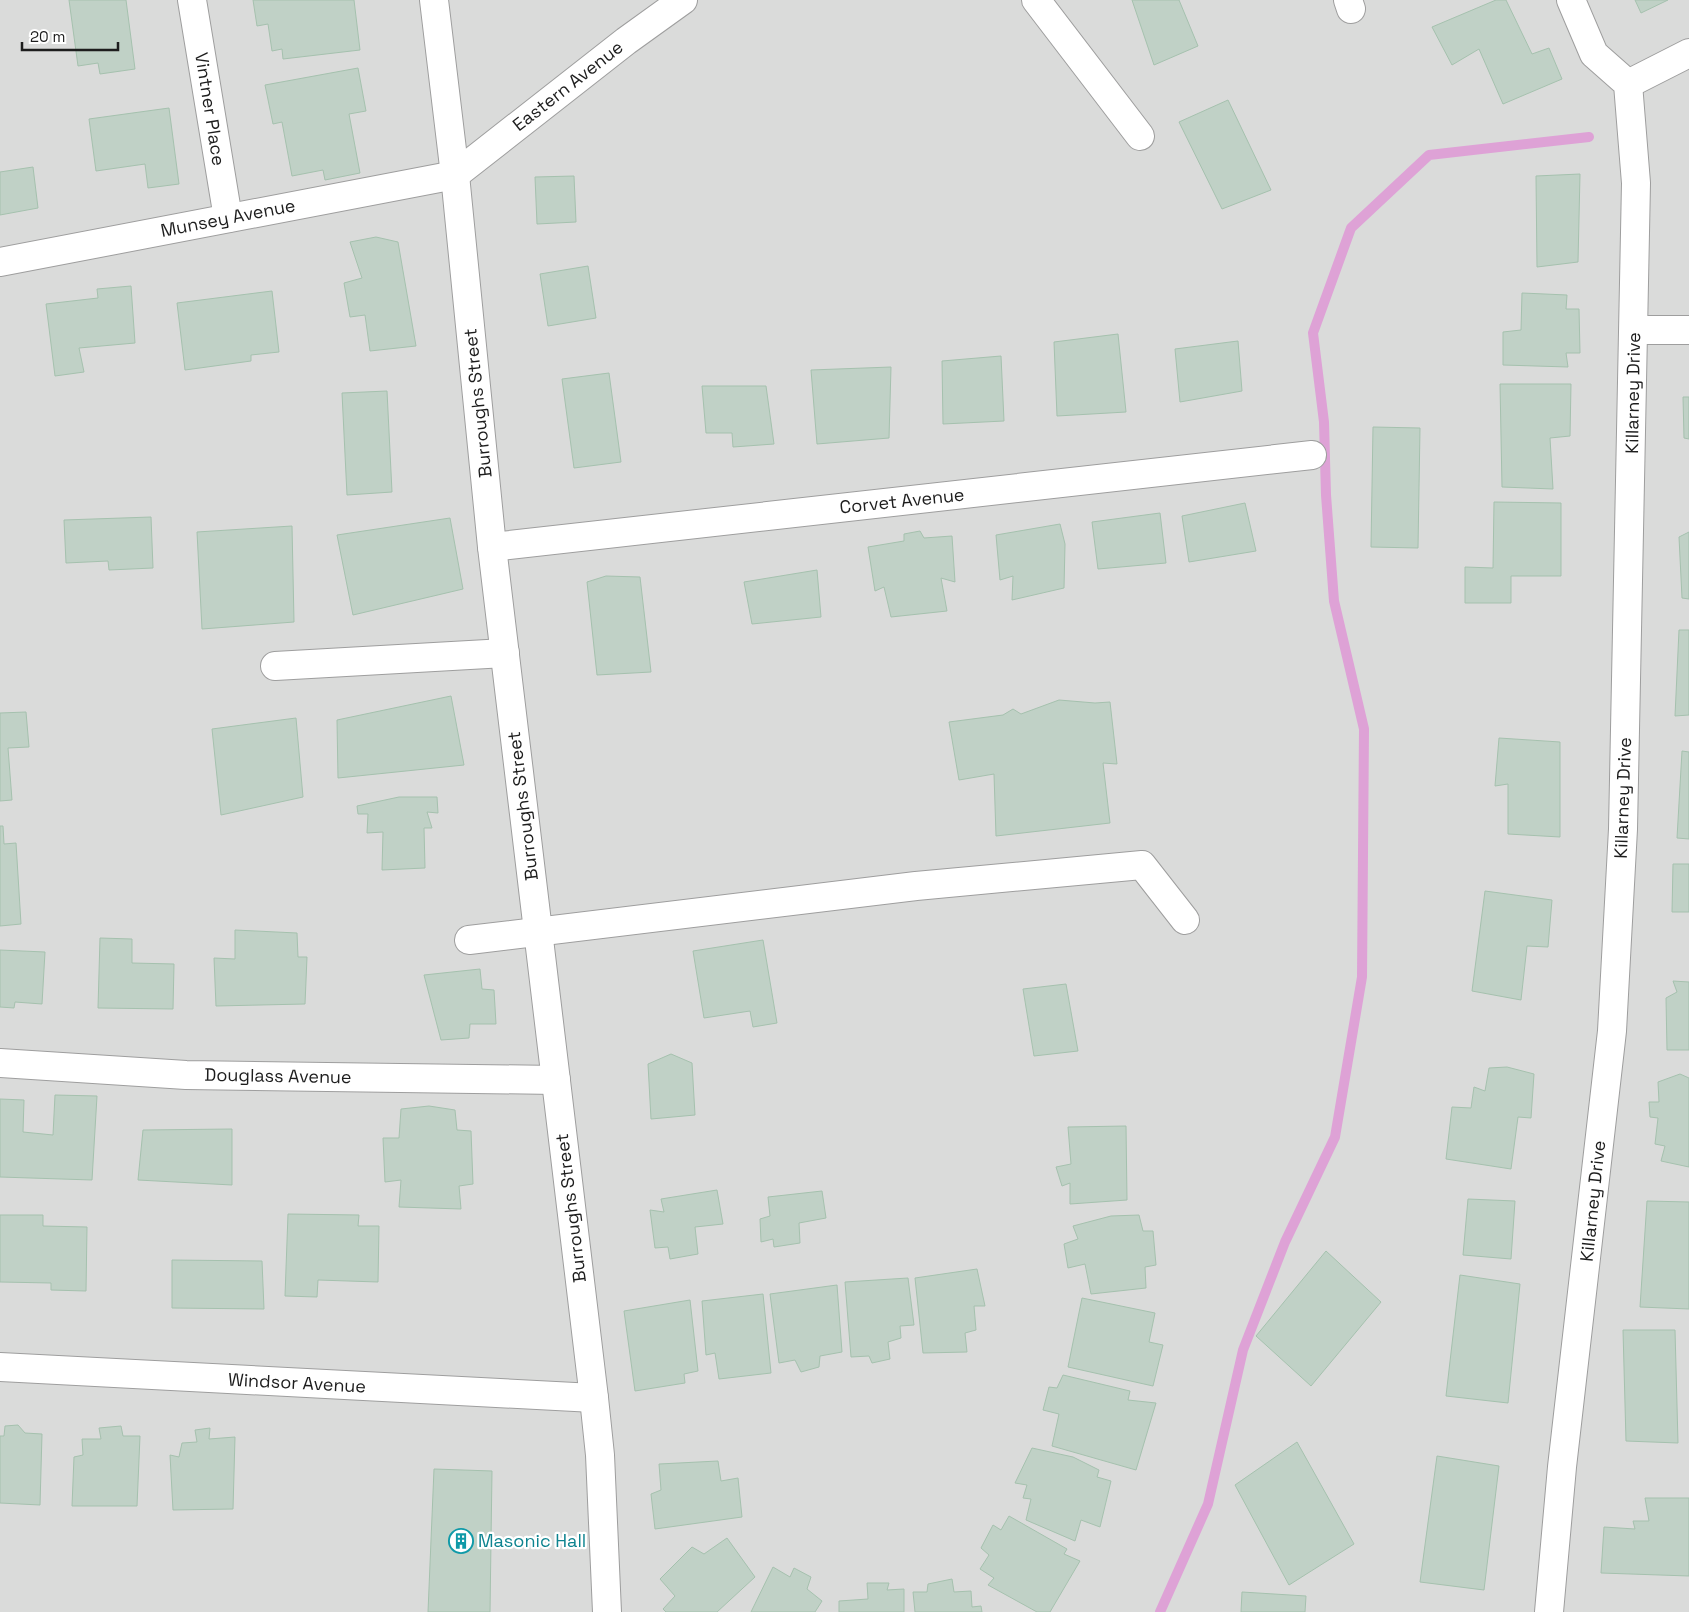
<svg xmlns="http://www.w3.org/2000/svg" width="1689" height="1612" viewBox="0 0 1689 1612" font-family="'Space Grotesk',sans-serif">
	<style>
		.residential { fill: #dadbda }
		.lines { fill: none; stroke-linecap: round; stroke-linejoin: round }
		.stream { stroke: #dea2d6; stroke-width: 10 }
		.building { fill: #c0d1c6; stroke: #a5c1ae }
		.minor-casing { stroke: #9e9e9e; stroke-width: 30 }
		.minor { stroke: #fff; stroke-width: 28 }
		.labels { text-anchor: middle; stroke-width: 4.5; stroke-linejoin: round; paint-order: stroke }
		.street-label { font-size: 18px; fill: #1d1d1d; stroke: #fff }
		.culture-label { font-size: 18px; fill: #0d838f; stroke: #fff; text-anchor: start }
	</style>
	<rect width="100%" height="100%" fill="#e3efe9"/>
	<rect class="residential" x="0" y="0" width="1689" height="1612"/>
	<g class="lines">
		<path class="stream" d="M1160,1612l48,-108 35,-154 42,-108 50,-105 27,-160 2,-248 -30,-128 -8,-106 -2,-73 -11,-89 38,-105 78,-73 160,-18"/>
	</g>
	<g class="building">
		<path d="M69,0h57l9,69 -35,5 -2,-11 -20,3z"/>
		<path d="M253,0h101l6,50 -77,9 -1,-10 -10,2 -4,-27 -11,2z"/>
		<path d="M1132,0h47l19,46 -44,19z"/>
		<path d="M1496,0h10l26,54 17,-6 13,31 -59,25 -24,-55 -27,16 -20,-38z"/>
		<path d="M1635,0h33l-27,13z"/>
		<path d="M358,68l8,43 -17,3 11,59 -35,7 -2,-10 -31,6 -10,-54 -9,2 -8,-39z"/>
		<path d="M1228,100l43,90 -49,19 -43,-87z"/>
		<path d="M169,108l10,76 -31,4 -3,-24 -49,7 -7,-52z"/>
		<path d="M33,167l5,41 -38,7v-43z"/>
		<path d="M1580,174l-2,88 -41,5 -1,-91z"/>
		<path d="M574,176l2,46 -39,2 -2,-47z"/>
		<path d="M376,237l22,5 18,104 -46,5 -5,-36 -15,2 -6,-34 18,-5 -12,-36z"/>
		<path d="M588,266l8,52 -48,8 -8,-52z"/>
		<path d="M131,286l4,57 -56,5 5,24 -29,4 -9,-72 52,-6 -1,-9z"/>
		<path d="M272,291l7,61 -28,3v6l-66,9 -8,-67z"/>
		<path d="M1522,293l45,2 -1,14h13l1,44h-14l2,14 -65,-2v-33l18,-2z"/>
		<path d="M1118,334l8,78 -69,4 -3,-74z"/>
		<path d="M1238,341l4,50 -62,11 -5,-53z"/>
		<path d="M1001,356l3,65 -61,3 -1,-63z"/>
		<path d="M891,367l-2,71 -72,6 -6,-74z"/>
		<path d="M609,373l12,89 -47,6 -12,-89z"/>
		<path d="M1500,384h71l-1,52 -20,2 3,51 -51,-2z"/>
		<path d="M702,386h64l8,58 -41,3 -1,-14h-26z"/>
		<path d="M387,391l5,101 -45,3 -5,-102z"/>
		<path d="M1683,397h6v42l-5,-1z"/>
		<path d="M1373,427l47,1 -2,120 -47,-1z"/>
		<path d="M1494,502l67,1v73h-50v27h-46v-36l28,1z"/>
		<path d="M1245,503l11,48 -67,11 -7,-46z"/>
		<path d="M1160,513l6,50 -68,6 -6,-47z"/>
		<path d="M151,517l2,51 -44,2 -1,-9 -42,2 -2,-43z"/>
		<path d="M450,518l13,71 -110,26 -16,-80z"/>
		<path d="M1060,524l5,20 -1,44 -52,12 1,-24 -13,4 -4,-45z"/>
		<path d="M292,526l2,96 -92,7 -5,-97z"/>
		<path d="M920,531l4,7 28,-2 3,46 -14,-4 6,33 -56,6 -7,-30 -9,4 -7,-44 36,-6v-7z"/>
		<path d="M1689,532v67l-7,-1 -3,-61z"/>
		<path d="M817,570l4,47 -69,7 -8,-42z"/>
		<path d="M606,576l34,1 11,95 -54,3 -10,-93z"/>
		<path d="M1679,630h10v85l-14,1z"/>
		<path d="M451,696l13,69 -126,13 -1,-58z"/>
		<path d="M1059,700l36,3 15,-1 7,62 -14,-1 7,60 -114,13 -2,-62 -35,6 -10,-58 54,-7 10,-6 8,5z"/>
		<path d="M26,712l3,35 -21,1 4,52 -12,1v-88z"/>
		<path d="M296,718l7,79 -82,18 -9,-86z"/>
		<path d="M1499,738l61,4v95l-52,-3v-50l-13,2z"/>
		<path d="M1682,751l7,1v87l-12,-1z"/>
		<path d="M399,797h38l1,16 -11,-1 5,16h-8l1,40 -43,2 1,-38 -16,1 1,-19h-10l-1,-8z"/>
		<path d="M0,826h3l1,18 12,-1 5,81 -21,2z"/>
		<path d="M1673,864h16v48h-17z"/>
		<path d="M1485,891l67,9 -4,47 -21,-1 -6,54 -49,-9z"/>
		<path d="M235,930l62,3 1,24h9l-2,47 -89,2 -2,-48 21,1z"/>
		<path d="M100,938l32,1v24l42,1 -1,45 -75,-1z"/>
		<path d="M763,940l14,83 -24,4 -3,-16 -46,7 -11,-67z"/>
		<path d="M0,950l45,2 -3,52 -27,-2 -1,6 -14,-1z"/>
		<path d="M480,969l2,20 12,1 2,34h-26l-1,14 -28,2 -17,-65z"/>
		<path d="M1673,981l16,1v68h-22l-1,-52 11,-6z"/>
		<path d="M1066,984l12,67 -44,5 -11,-67z"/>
		<path d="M671,1054l21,9 3,52 -44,4 -3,-55z"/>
		<path d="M1507,1067l27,7 -3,44 -13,-1 -7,52 -65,-10 6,-52 19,1 3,-21 11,4 4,-23z"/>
		<path d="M1680,1074l9,4v89l-28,-6 4,-15 -10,-2 3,-26 -8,-1 -1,-15h10l-1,-20z"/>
		<path d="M55,1095l42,1 -5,84 -92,-3v-78l24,1 -1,32 30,3z"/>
		<path d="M429,1106l26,4 2,20 14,1 2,53 -14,2 2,23 -62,-2 2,-27 -16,2 -2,-44h16l2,-29z"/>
		<path d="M1126,1126l1,74 -57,4v-21l-8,3 -6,-19 15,-3 -3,-37z"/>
		<path d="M232,1129v56l-94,-5 5,-50z"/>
		<path d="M717,1190l6,34 -28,3 3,27 -28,5 -2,-12 -13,1 -5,-38 14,2 -3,-13z"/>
		<path d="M822,1191l4,27 -27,5 1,20 -26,4 -1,-8 -12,3 -1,-23 10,-3 -2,-19z"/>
		<path d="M1468,1199l47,2 -4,58 -48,-4z"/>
		<path d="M1647,1201l42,1v107l-49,-2z"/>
		<path d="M288,1214l71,1 -1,11h21l-1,56 -60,-2 -1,17 -32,-1z"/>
		<path d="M0,1215h43v11l44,1 -1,64 -35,-1v-7l-51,-1z"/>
		<path d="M1139,1215l4,16h10l3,34 -11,2 1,21 -55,6 -6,-30 -17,4 -4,-24 14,-5 -5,-13 38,-10z"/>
		<path d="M1326,1251l55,51 -70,84 -55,-50z"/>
		<path d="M172,1260l90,1 2,48 -92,-1z"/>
		<path d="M977,1269l8,37h-11l2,24 -11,3 2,19 -44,1 -8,-75z"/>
		<path d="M1460,1275l60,9 -12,119 -62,-7z"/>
		<path d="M908,1278l6,47 -14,1 1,12 -13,4 2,17 -18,4 -3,-7 -18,1 -6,-75z"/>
		<path d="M837,1285l5,67 -22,4 -1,11 -18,5 -6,-12 -16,3 -9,-69z"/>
		<path d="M763,1294l8,79 -52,6 -4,-26 -9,2 -4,-54z"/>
		<path d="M1082,1298l73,15 -6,29 14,3 -10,41 -85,-19z"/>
		<path d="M690,1300l8,71 -14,3 1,9 -50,8 -11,-80z"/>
		<path d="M1623,1330h52l3,113 -52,-2z"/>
		<path d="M1063,1375l67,16 -2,9 28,3 -20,67 -84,-24 7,-32 -16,-4 6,-23 8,1z"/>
		<path d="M18,1425l7,8 17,1 -2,71 -40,-2v-67h4l1,-10z"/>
		<path d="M121,1426l2,10h17l-3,70h-65l2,-49 9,-2 -1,-16h19l-2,-11z"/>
		<path d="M210,1428l-1,11 26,-2 -2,72 -60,1 -3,-55 9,2 3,-14 15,-1 -2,-12z"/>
		<path d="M1297,1442l57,102 -65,41 -54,-100z"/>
		<path d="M1032,1448l41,9 26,13 -2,7 14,4 -11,46 -19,-7 -6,21 -49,-21 5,-21 -8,-1 4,-13 -12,-2z"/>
		<path d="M1437,1456l62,10 -15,124 -64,-8z"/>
		<path d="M718,1461l3,20 17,-3 4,39 -87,12 -4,-35 10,-4 -2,-26z"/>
		<path d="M434,1469l58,2 -2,141h-62z"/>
		<path d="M1645,1498h44v78l-88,-3 3,-46 31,2 -2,-8h16z"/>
		<path d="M1009,1516l58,33 -3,5 16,7 -30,51h-13l-49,-27 6,-7 -14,-9 9,-14 -8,-7 12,-23 8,5z"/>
		<path d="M727,1538l28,39 -38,35h-51l-3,-3 12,-13 -15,-17 32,-32 12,7z"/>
		<path d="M773,1567l17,10 4,-9 17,9 -4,12 15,12 -7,11h-64z"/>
		<path d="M952,1579l2,13 17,-1 1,16 9,-1 1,6h-67l-2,-20h14l1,-8z"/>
		<path d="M867,1583h22l-2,7 17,-1v23h-65v-11l29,-2z"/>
		<path d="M1242,1592l64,4 -1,16h-64z"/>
	</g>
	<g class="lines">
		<defs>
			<g id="minor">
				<path d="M192,0l36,218"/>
				<path d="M434,0l21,175 37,372 102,851 6,57 7,157"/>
				<path d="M1036,0l104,136"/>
				<path d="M1348,0l3,9"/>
				<path d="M1628,84l61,-31"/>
				<path d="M0,262l455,-87 171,-134 57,-41"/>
				<path d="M1635,330h54"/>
				<path d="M492,547l820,-92"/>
				<path d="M275,666l230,-13"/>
				<path d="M469,940l447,-54 226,-21 43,55"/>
				<path d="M0,1063l186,12 370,5"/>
				<path d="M0,1367l594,31"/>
				<path d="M1549,1612l13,-145 50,-436 11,-202 13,-646 -8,-99 -34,-30 -23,-54"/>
			</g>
		</defs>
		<use href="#minor" class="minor-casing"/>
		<use href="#minor" class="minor"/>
	</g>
	<defs>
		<symbol id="building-ring" viewBox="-11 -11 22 22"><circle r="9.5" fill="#fff" stroke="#0f9aa8" stroke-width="1.5"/><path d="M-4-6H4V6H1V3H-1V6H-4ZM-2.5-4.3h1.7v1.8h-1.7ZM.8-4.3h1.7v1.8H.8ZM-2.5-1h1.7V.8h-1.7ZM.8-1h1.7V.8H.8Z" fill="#0f9aa8"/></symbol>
	</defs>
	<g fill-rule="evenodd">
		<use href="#building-ring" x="447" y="1527" width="28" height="28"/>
	</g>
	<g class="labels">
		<g class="street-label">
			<text transform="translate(568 86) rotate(-38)" y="6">Eastern Avenue</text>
			<text transform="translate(210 109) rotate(81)" y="6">Vintner Place</text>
			<text transform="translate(228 218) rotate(-11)" y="6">Munsey Avenue</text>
			<text transform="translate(1633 393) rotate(-89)" y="6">Killarney Drive</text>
			<text transform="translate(478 403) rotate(-96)" y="6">Burroughs Street</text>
			<text transform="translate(902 501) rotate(-6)" y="6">Corvet Avenue</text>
			<text transform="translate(1623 798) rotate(-88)" y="6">Killarney Drive</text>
			<text transform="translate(523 806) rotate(-97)" y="6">Burroughs Street</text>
			<text transform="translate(278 1076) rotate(1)" y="6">Douglass Avenue</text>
			<text transform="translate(1593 1201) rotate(-84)" y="6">Killarney Drive</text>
			<text transform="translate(571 1208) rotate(-97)" y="6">Burroughs Street</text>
			<text transform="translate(297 1383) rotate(3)" y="6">Windsor Avenue</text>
		</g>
		<g class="culture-label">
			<text x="478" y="1547">Masonic Hall</text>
		</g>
	</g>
	<path d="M22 42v8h96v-8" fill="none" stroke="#1d1d1d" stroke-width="2.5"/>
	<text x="30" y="42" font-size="15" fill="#1d1d1d" stroke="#ffffff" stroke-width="4" paint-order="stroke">20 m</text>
</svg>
